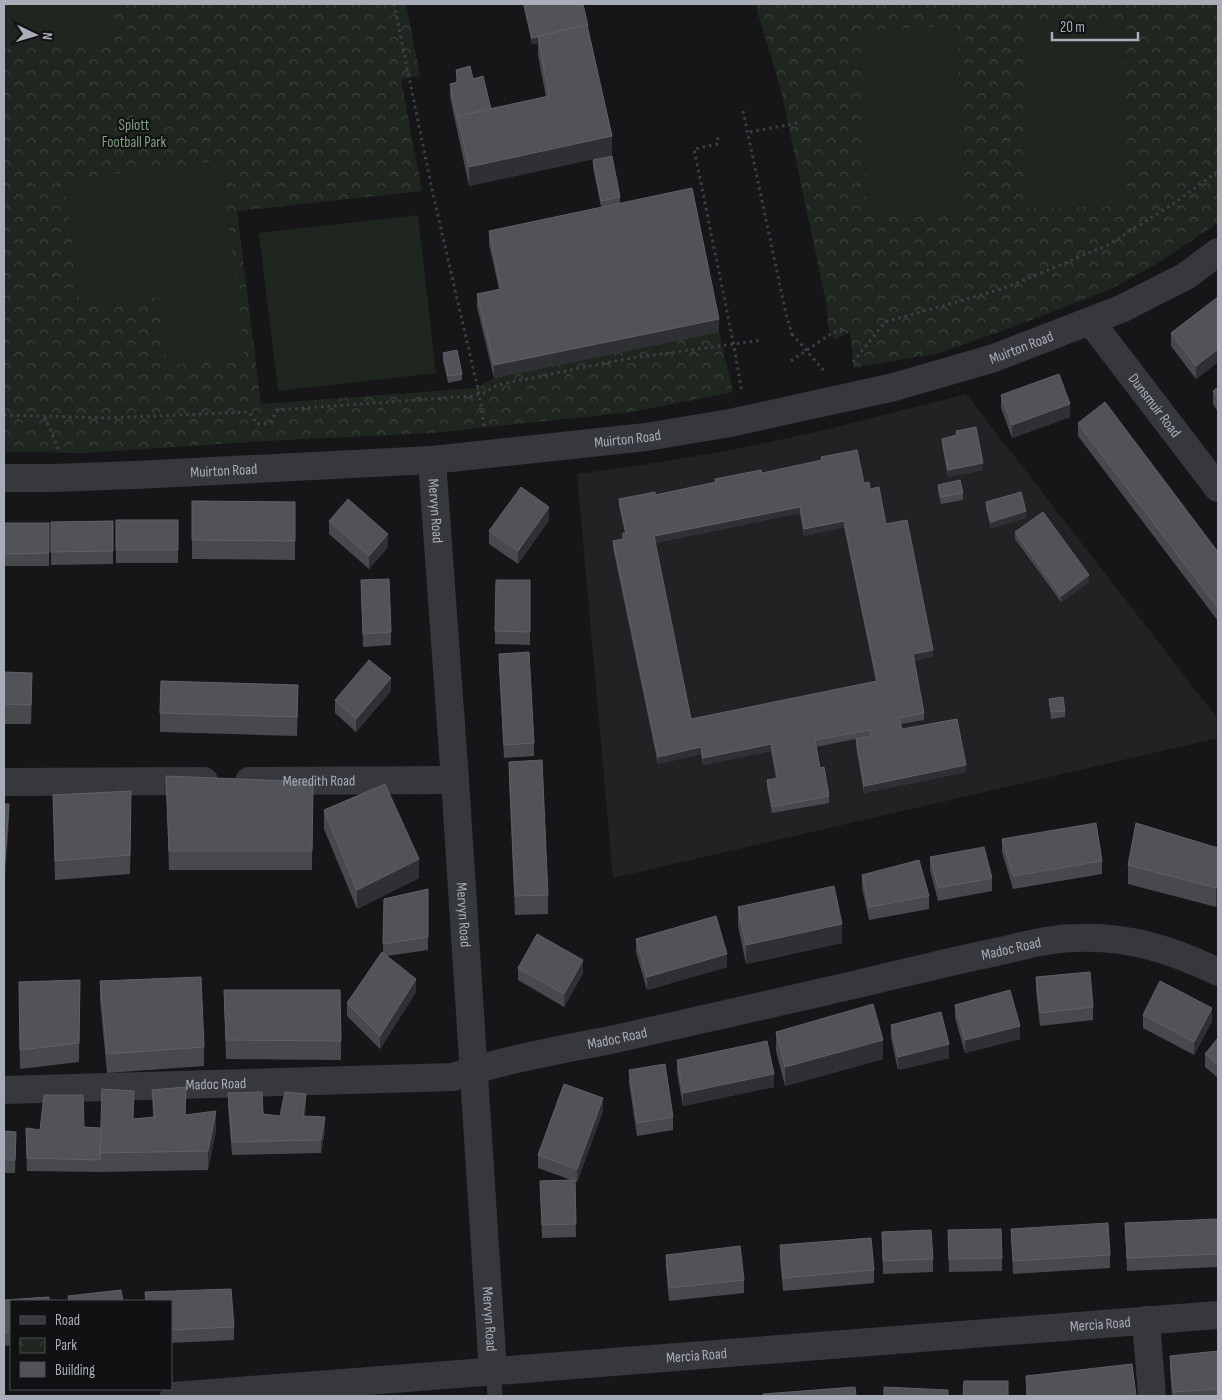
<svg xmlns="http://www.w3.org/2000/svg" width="1222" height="1400" viewBox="0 0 1222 1400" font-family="'Sofia Sans Condensed',sans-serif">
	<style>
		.built { fill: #222225 }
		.park { fill: url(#park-crowns) }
		.pitch { fill: #1e261f }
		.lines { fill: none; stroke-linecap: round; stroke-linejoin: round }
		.path { stroke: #3d3f44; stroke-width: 3; stroke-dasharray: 2.5 4; stroke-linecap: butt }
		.service { stroke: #37383d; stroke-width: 15 }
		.minor { stroke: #37383d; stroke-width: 28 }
		.wall { fill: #47494d; fill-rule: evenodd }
		.shaded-wall { fill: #2f3033 }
		.building { fill: #525359; stroke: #5f6168; fill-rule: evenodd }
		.labels { text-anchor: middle; stroke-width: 4; stroke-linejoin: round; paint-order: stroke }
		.park-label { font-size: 15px; fill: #7fa381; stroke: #111113 }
		.street-label { font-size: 15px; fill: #a8adb8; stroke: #111113 }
	</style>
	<defs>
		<pattern id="park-crowns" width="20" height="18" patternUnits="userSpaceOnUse" patternTransform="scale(1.25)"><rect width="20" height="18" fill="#1e261f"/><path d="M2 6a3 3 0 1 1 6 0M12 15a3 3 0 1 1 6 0" fill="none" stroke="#3c433d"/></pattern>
	</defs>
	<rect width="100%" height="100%" fill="#161618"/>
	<path class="built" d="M966,394l252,325v19l-605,140 -36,-404 52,-7 97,-16 95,-20z"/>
	<g class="park">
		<path d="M4,4h402l14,71 -19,5 21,111 -185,20 24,193 216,-16 17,-10 225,-46 14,60 -101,20 -199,21 -169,8 -180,12 -80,-1z"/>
		<path d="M755,4h463v219l-60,40 -45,25 -97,38 -77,27 -85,15 -4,-36 -15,8 -7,-13 -1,-20 -46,-217z"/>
	</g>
	<g class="pitch">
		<path d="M4,4h107l1,43 -108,2z"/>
		<path d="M1121,20l5,186 -98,2 -4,-185z"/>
		<path d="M957,26l8,185 -98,5 -7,-186z"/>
		<path d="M221,161l23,195 -77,10 -8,-69 -79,10 -16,-127z"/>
		<path d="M418,215l18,158 -158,18 -19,-158z"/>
	</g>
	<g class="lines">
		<g class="path">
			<path d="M394,4l39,190 46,200 5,32"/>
			<path d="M743,111l43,203 6,20 -3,1"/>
			<path d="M750,132l48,-9"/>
			<path d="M719,138l-2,1v5l-23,5 40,197 8,47"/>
			<path d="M792,334l34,39"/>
			<path d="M791,361l41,-28 14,-6"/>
			<path d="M853,362l32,-40 117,-33 104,-43 67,-42 45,-33"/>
			<path d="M4,415l103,3 142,-6 8,12 13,-1 7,-13 195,-14 12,-3 13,-8 128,-26 137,-19"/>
			<path d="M45,417l14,34"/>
		</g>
		<path class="service" d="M493,1371l2,25"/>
		<g class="minor">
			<path id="s1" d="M1091,322l127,166"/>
			<path id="s2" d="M432,460l23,320 38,591"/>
			<path id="s3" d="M4,478h49l82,-3 297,-15 214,-23 84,-14 164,-36 100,-29 127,-49 65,-33 32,-24"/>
			<path id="s4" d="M249,781l206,-1"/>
			<path d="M4,782l200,-1"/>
			<path id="s5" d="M4,1090l449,-13c52,-18 108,-27 162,-38 69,-15 138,-31 208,-47 58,-13 115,-28 173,-40 27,-6 54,-14 82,-14 50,-2 95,12 140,34"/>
			<path d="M1146,1320l6,76"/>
			<path id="s6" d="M174,1396l1044,-81"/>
		</g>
	</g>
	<g class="wall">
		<path d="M523,4h60l29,151 -143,31 -19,-89v-13l6,-2v-12l17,9 18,30 55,-12 -8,-42v-12l-6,1z"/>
		<path d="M593,160l27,37v6l99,129 -225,46 -17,-71v-13l22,-5 -10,-45v-13l112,-24 -8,-40z"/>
		<path d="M1218,297v65l-22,17 -25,-33v-13z"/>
		<path d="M443,353l19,21v6l-14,3 -5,-23z"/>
		<path d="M1218,387v25l-5,-8v-13z"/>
		<path d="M1001,395l69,22 -58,21 -11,-30z"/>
		<path d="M1078,423l140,129v69l-140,-185z"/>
		<path d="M956,431l27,39 -35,7 -6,-32v-6l14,-4z"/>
		<path d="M821,457l43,26 6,6 16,35 47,132 -19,5 10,52v7l-23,4 1,5 64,43 -102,21 -8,-47v-7l14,-3 -54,11 4,21 9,28v7l-57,10 -5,-26v-7l9,-1 -5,-28 -68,14 -2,-11 -43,10 -45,-216v-7l10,-1v-7h2l-6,-27v-7l36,-4 60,-12v-4l47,-6 59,-12zM800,513l4,23 40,-9 32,154 -185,38 -36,-176z"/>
		<path d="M938,485l25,8v7l-22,4 -3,-13z"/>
		<path d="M192,501l103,1v58l-103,-1z"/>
		<path d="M986,502l40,16 -35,10 -5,-19z"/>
		<rect x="116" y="520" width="62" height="43"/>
		<path d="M549,520l-31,44 -29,-20v-13z"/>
		<path d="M113,521v43l-62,1v-43z"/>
		<path d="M329,521l59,26 -19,22 -40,-35z"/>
		<rect x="4" y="523" width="45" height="43"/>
		<path d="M1015,532l74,50 -28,20 -46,-63z"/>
		<path d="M361,580l30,52v13l-28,2z"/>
		<path d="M496,580h34v65l-35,-1z"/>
		<path d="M499,654l35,89v13l-30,2 -5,-91z"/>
		<path d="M4,672l28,20 -1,32h-27z"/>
		<path d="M391,691l-35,41 -21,-19v-13z"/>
		<path d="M1049,699l16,12v6l-14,2z"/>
		<path d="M298,704l-1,32 -137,-4v-19z"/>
		<path d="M509,762l39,133v19l-33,1 -6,-134z"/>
		<path d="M166,776l147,6 -1,88h-143z"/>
		<path d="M53,795l78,15 -1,64 -75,6z"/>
		<path d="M324,810l95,68 -62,31 -33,-80z"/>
		<path d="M1002,839l100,22v13l-89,15 -11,-37z"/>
		<path d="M1218,848v52l-2,7 -88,-23v-19z"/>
		<path d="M930,857l62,21v13l-54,10 -8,-31z"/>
		<path d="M862,875l67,21v13l-60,11 -7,-32z"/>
		<path d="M428,889v61l-41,6 29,36 -36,57 -33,-33v-13l36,-50 1,-54z"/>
		<path d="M738,907l104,36 -96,21 -8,-38z"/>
		<path d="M636,939l91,28 -80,23 -11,-38z"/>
		<path d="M518,968l65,5 -19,34 -46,-27z"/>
		<path d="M1036,977l57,30v13l-53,6 -4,-36z"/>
		<path d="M80,980l-1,82 -59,7 -1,-87z"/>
		<path d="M100,981l104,66v19l-97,7 -7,-73z"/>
		<path d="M224,990l117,51v19l-115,-1z"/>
		<path d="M955,1005l65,34 -55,14 -10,-35z"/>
		<path d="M1143,1015l69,6 -18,34 -51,-27z"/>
		<path d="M891,1025l58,33 -51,12 -7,-32z"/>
		<path d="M776,1032l107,27 -98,27 -9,-35z"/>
		<path d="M1218,1038v40l-13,-11v-13z"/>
		<path d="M677,1060l97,27 -91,19 -6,-33z"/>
		<path d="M629,1070l44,47v13l-36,6 -8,-53z"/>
		<path d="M152,1090l34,25 30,15 -8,40 -108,2 -73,-1 -1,-30 14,-11 44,-3 17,1 33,-9 19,-2z"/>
		<path d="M228,1093l35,21 17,2 26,-9 -1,9 20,14 -4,23 -89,2 -4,-49z"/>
		<path d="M603,1111l-26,71 -2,-1 1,56 -34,1 -2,-57 31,-1 -33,-12v-13z"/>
		<path d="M4,1131l12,1 -1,41h-11z"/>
		<path d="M1218,1219v48l-91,4 -2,-48z"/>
		<path d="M1011,1229l99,26v13l-97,6z"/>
		<path d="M948,1230l54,28v13l-53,1z"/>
		<path d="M882,1232l51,27v13l-50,2z"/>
		<path d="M780,1245l94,25v13l-91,8 -3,-33z"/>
		<path d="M666,1255l78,25v13l-75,8 -3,-33z"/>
		<path d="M231,1289l3,38v13l-63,3v-42h-26v-9z"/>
		<path d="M4,1300l7,1v44l-7,1z"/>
		<path d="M1218,1351v45h-46l-2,-27v-13z"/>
	</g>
	<g class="shaded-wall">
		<path d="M538,36v7l-6,1v-6z"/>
		<path d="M612,136v19l-143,31v-19z"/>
		<path d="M719,319v13l-225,46v-13z"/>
		<path d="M1218,349v13l-22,17v-13z"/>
		<path d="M1070,404v13l-58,21v-13z"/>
		<path d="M983,463v7l-35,7v-7z"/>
		<path d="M549,507v13l-31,44v-13z"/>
		<path d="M800,507v6l-146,30v-7z"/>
		<path d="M1026,511v7l-35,10v-6z"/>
		<path d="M844,521v6l-40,9v-7z"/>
		<path d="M388,534v13l-19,22v-13z"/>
		<path d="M1089,575v7l-28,20v-6z"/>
		<path d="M933,650v6l-20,5v-7z"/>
		<path d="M391,678v13l-35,41v-13z"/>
		<path d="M771,744v7l-68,14v-7z"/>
		<path d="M701,747v7l-43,10v-7z"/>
		<path d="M966,765v7l-102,21v-7z"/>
		<path d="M131,791v19l-1,64v-19z"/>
		<path d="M9,804v19l-5,70v-19z"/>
		<path d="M419,859v19l-62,31v-19z"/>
		<path d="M1218,881v19l-2,7v-19z"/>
		<path d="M842,924v19l-96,21v-19z"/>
		<path d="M727,954v13l-80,23v-13z"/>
		<path d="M583,960v13l-19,34v-13z"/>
		<path d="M416,979v13l-36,57v-13z"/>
		<path d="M1212,1008v13l-18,34v-13z"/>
		<path d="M1020,1026v13l-55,14v-13z"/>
		<path d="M883,1040v19l-98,27v-19z"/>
		<path d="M949,1044v14l-51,12v-13z"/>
		<path d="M774,1074v13l-91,19v-13z"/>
		<path d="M306,1094v13l-3,22v-13z"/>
		<path d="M603,1098v13l-26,71v-13z"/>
		<path d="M216,1111v19l-8,40v-19z"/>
		<path d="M325,1117v13l-4,23v-13z"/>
	</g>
	<g class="building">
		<path d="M524,4h59l5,22 -1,-1 -55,13z"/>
		<path d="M587,25l25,111 -143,31 -12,-51 92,-20 -11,-60z"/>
		<path d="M470,66l3,13 10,-3 8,33 -34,7 1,2h-1l-7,-34 9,-2 -3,-12z"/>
		<path d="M612,156l8,41 -19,4 -8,-41z"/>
		<path d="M692,188l27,131 -225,46 -17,-71 24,-5 -12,-58z"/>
		<path d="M1218,297v52l-22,17 -25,-33z"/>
		<path d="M457,350l5,24 -14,2 -5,-23z"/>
		<path d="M1059,374l11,30 -58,21 -11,-30z"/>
		<path d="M1218,387v12l-5,-8z"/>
		<path d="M1105,402l113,150v56l-140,-185z"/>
		<path d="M976,427l7,36 -35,7 -6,-31 15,-4 -1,-4z"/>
		<path d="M857,450l7,33 5,-1 1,7 9,-2 7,37 21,-4 26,130 -20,4 11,59 -25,5 3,11 55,-10 9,46 -102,21 -8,-47 15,-3 -1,-6 -55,10 5,28 4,-1 5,29 -57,11 -5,-27 11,-2 -7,-34 -68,14 -2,-11 -43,10 -45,-216 10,-2v-6h3l-7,-34 36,-7v3l61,-13 -1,-3 46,-9 1,3 60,-13 -1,-3zM800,507l4,22 40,-8 33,160 -186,38 -37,-183z"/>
		<path d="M960,480l3,13 -22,4 -3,-12z"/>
		<path d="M521,487l28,20 -31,44 -29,-20z"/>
		<path d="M1021,492l5,19 -35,11 -5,-20z"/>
		<path d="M348,499l40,35 -19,22 -40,-35z"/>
		<path d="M192,501l103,1v39l-103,-1z"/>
		<path d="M1043,512l46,63 -28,21 -46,-64z"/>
		<rect x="116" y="520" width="62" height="30"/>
		<path d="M113,521v30l-62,1v-30z"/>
		<path d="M4,523h45v30l-45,1z"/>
		<path d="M389,579l2,53 -28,2 -2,-54z"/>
		<path d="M496,580h34v52l-35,-1z"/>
		<path d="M529,652l5,91 -30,2 -5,-91z"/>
		<path d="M369,660l22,18 -35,41 -21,-19z"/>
		<path d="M4,672l28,1 -1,32 -27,-1z"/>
		<path d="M161,681l137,4 -1,32 -137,-4z"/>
		<path d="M1063,697l2,14 -14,1 -2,-13z"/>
		<path d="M542,760l6,135 -33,1 -6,-134z"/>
		<path d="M166,776l147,6 -1,69h-143z"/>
		<path d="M385,784l34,75 -62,31 -33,-80z"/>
		<path d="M131,791l-1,64 -75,6 -2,-66z"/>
		<path d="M4,804h5l-5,70z"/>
		<path d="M1096,823l6,38 -89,15 -11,-37z"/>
		<path d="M1136,823l82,25v33l-2,7 -88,-23z"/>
		<path d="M984,847l8,31 -54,10 -8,-31z"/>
		<path d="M919,860l10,36 -60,11 -7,-32z"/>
		<path d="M834,886l8,38 -96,21 -8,-38z"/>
		<path d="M428,889v48l-45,7 1,-45z"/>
		<path d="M716,916l11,38 -80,23 -11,-38z"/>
		<path d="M537,934l46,26 -19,34 -46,-26z"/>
		<path d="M382,952l34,27 -36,57 -33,-33z"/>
		<path d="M1090,972l3,35 -53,6 -4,-36z"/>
		<path d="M201,977l3,70 -97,7 -7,-73z"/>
		<path d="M80,980l-1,63 -59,7 -1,-68z"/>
		<path d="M1160,981l52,27 -18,34 -51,-27z"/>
		<path d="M224,990h116l1,51 -115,-1z"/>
		<path d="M1010,990l10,36 -55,14 -10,-35z"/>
		<path d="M873,1004l10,36 -98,27 -9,-35z"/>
		<path d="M941,1012l8,32 -51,13 -7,-32z"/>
		<path d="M1218,1038v27l-13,-11z"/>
		<path d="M767,1041l7,33 -91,19 -6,-33z"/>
		<path d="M665,1064l8,53 -36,6 -8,-53z"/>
		<path d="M564,1084l39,14 -26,71 -39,-14z"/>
		<path d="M186,1087l-1,28 31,-4 -8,40 -108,2 2,-64 32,2 -1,28 22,-2 -3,-27z"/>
		<path d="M262,1092l1,22 17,2 5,-24 21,2 -3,22 22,1 -4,23 -89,2 -4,-49z"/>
		<path d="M44,1095h39l1,32 17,1 -1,32 -73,-2 -1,-30 14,2z"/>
		<path d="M4,1131l12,1 -1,28h-11z"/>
		<path d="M575,1180l1,44 -34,1 -2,-44z"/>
		<path d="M1218,1219v35l-91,4 -2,-35z"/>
		<path d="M1108,1223l2,32 -97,6 -2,-32z"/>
		<path d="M1001,1229l1,29 -53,1 -1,-29z"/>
		<path d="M931,1230l2,29 -50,2 -1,-29z"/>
		<path d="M871,1238l3,32 -91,8 -3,-33z"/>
		<path d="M740,1246l4,34 -75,8 -3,-33z"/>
		<path d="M231,1289l3,38 -63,3v-29h-25l-1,-9z"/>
		<path d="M121,1290l2,11h-54l-1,-5z"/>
		<path d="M49,1297v4h-38v31l-7,1v-33z"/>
		<path d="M1218,1351v38l-45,3 -3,-36z"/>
		<path d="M1132,1364l4,32h-109l-1,-20z"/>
		<path d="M964,1381h44v15h-45z"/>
		<path d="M855,1387l1,9h-93v-2z"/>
		<path d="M884,1387l64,3v6h-64z"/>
	</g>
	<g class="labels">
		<g class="park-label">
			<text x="134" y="130">Splott<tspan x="134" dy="17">Football Park</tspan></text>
		</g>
		<g class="street-label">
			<text dy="5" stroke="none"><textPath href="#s3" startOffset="1030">Muirton Road</textPath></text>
			<text dy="5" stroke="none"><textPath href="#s1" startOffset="105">Dunsmuir Road</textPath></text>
			<text dy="5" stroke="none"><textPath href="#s3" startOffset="625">Muirton Road</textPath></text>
			<text dy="5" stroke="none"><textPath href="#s3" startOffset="220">Muirton Road</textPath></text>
			<text dy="5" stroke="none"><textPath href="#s2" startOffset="51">Mervyn Road</textPath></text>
			<text dy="5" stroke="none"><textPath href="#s4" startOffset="70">Meredith Road</textPath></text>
			<text dy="5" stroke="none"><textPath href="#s2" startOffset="456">Mervyn Road</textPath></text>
			<text dy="5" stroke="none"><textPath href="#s5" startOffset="1022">Madoc Road</textPath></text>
			<text dy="5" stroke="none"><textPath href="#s5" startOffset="618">Madoc Road</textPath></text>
			<text dy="5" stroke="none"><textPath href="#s5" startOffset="212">Madoc Road</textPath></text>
			<text dy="5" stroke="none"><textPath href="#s2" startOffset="861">Mervyn Road</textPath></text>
			<text dy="5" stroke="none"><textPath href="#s6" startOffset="929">Mercia Road</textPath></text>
			<text dy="5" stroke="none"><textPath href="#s6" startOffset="524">Mercia Road</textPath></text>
		</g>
	</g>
	<rect width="1222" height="1400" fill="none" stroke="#a8adb8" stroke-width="10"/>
	<rect x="10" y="1300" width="162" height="90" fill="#111113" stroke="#4d4f55"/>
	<rect x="20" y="1316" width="25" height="8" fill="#37383d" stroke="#4d4f55"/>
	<text x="55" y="1325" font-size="15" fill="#a8adb8">Road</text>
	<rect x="20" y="1338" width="25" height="15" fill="url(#park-crowns)" stroke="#4d4f55"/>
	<text x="55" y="1350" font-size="15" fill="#a8adb8">Park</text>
	<rect x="20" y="1362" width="25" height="15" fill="#525359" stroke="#4d4f55"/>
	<text x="55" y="1375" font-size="15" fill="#a8adb8">Building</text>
	<g transform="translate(35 35) rotate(95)" stroke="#111113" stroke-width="4" paint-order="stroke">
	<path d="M0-4L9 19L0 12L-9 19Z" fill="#a8adb8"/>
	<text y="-8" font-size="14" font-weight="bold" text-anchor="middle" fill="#a8adb8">N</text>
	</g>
	<path d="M1052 32v8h86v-8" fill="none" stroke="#a8adb8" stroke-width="2.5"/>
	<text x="1060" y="32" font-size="15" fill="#a8adb8" stroke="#111113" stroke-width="4" paint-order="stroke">20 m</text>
</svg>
